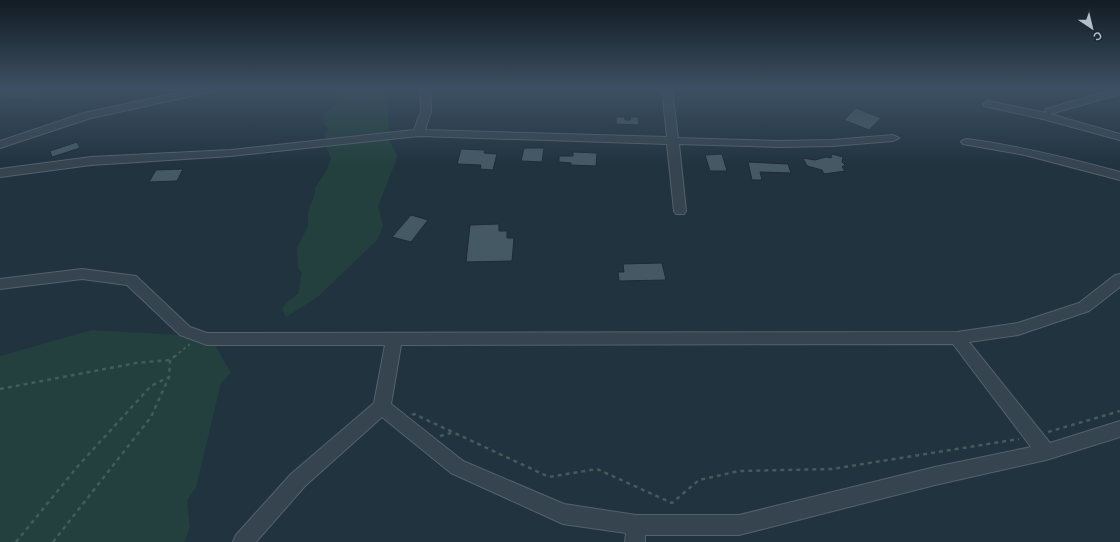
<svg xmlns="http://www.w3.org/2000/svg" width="1120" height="542" viewBox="0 0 1120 542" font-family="Arial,sans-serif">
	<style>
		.green { fill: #23403e }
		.building { fill: #455965; stroke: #1d2b36 }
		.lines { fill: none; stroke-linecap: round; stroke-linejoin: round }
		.minor-casing { stroke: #54626d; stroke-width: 2 }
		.path-far1 { stroke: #415c5a; stroke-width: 2; stroke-dasharray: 3 3; stroke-linecap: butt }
		.path { stroke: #415c5a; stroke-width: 2.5; stroke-dasharray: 4 4; stroke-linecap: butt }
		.minor { fill: #35444f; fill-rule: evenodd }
	</style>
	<rect width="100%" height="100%" fill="#21333f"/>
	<g class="green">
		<path d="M0,89h52c-22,12 -29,13 -52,5z"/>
		<path d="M337,89h50l2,51 8,15 -1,6 -18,45 5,20 -6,14 -58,56 -33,21 -4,-8 6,-8 10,-7 4,-21 -4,-6 -1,-19 11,-22v-14l7,-18v-6l12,-18 4,-12 -4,-9 -3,-15 5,-4 -6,-8 2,-9 13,-9 -4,-12z"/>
		<path d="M92,330l103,6 21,11 15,26 -10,10 -25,104 -9,14 3,27 -6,14h-184v-186z"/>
	</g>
	<g class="building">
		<path d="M856,108l25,10 -12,12 -25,-10z"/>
		<path d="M616,117h9v3h6l-1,-3h8l1,8 -23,-1z"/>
		<path d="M77,142l3,6 -28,9 -2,-6z"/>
		<path d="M524,148h20l-2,14 -21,-1z"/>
		<path d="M461,149l24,1 -1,3 13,1 -4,16 -13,-1 1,-4 -24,-1z"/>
		<path d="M573,152l24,1 -1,13 -25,-1v-2l-12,-1v-6h14z"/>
		<path d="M722,154l5,17h-17l-5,-16z"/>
		<path d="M832,154l11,3 -1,5 3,3 -3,2 3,4 -21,3 -2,-4 -15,-4 -4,-8 12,2 11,-3 5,1z"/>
		<path d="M748,162l40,2 3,9 -31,-1 2,8h-10z"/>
		<path d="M183,169l-6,12 -28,1 7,-12z"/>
		<path d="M411,215l17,5 -17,22 -19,-5z"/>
		<path d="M499,224v7h8v7h7l-2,23 -46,1 4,-37z"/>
		<path d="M662,263l4,17 -47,1 -1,-9h6l-1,-8z"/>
	</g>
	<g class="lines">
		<defs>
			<g id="minor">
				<path d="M196,89h19l-5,3 -119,26 -91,30v-7l84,-28z"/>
				<path d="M420,89h10l1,22 -6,19 242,7 -5,-48h10l6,49 100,3 54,-1 61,-5 6,3 -6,3 -61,5 -54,1 -99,-3 7,67 -2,3h-8l-2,-3 -7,-67 -248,-8 -188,20 -140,9 -91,12v-8l91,-12 140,-7 183,-20 7,-19z"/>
				<path d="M1116,89h4v5l-70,20 70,20v6l-77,-21 -59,-13 -1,-2 5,-3 58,12 -1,-2 1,-2z"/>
				<path d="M967,139c52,7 102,19 153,33v8l-95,-25 -62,-11 -2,-2 2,-2z"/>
				<path d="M82,269l54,7 54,51 17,6 750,-1 61,-9 61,-20 36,-28 5,-1v13l-31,24 -71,24 -49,7 81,101 70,-22v16l-74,23 -111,25 -196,50h-94v7h-20l1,-9 -63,-9 -112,-51 -69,-56 -77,69 -49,56h-23l3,-7 55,-61 83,-71 11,-58h-178l-27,-10 -53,-50 -45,-6 -82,10v-10zM953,344l78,103 -96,20 -196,48h-103l-72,-11 -101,-43 -72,-57 10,-59z"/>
			</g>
		</defs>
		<use href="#minor" class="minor-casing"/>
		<path class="path-far1" d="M174,357l16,-13"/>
		<g class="path">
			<path d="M0,389l136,-26 34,-3 5,-4"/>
			<path d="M412,415l2,-1 135,63 48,-8 75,34 27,-23 40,-9 93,-2 187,-30"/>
			<path d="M1048,432l72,-21"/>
			<path d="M440,436l11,-3"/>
			<path d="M16,542l62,-76 73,-80 18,-9"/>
			<path d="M53,542l98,-125 18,-40 1,-17"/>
		</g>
		<use href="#minor" class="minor"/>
	</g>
	<linearGradient id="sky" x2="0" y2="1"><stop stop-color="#121c23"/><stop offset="0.54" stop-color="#3d5063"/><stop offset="1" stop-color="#3d5063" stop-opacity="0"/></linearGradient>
	<rect width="1120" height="165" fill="url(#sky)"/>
	<g transform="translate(1092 28) rotate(145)" stroke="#1b2934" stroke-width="3" paint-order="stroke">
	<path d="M0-3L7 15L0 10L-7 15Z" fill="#b1bfca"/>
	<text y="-6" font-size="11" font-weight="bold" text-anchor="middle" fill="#b1bfca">С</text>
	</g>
</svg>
